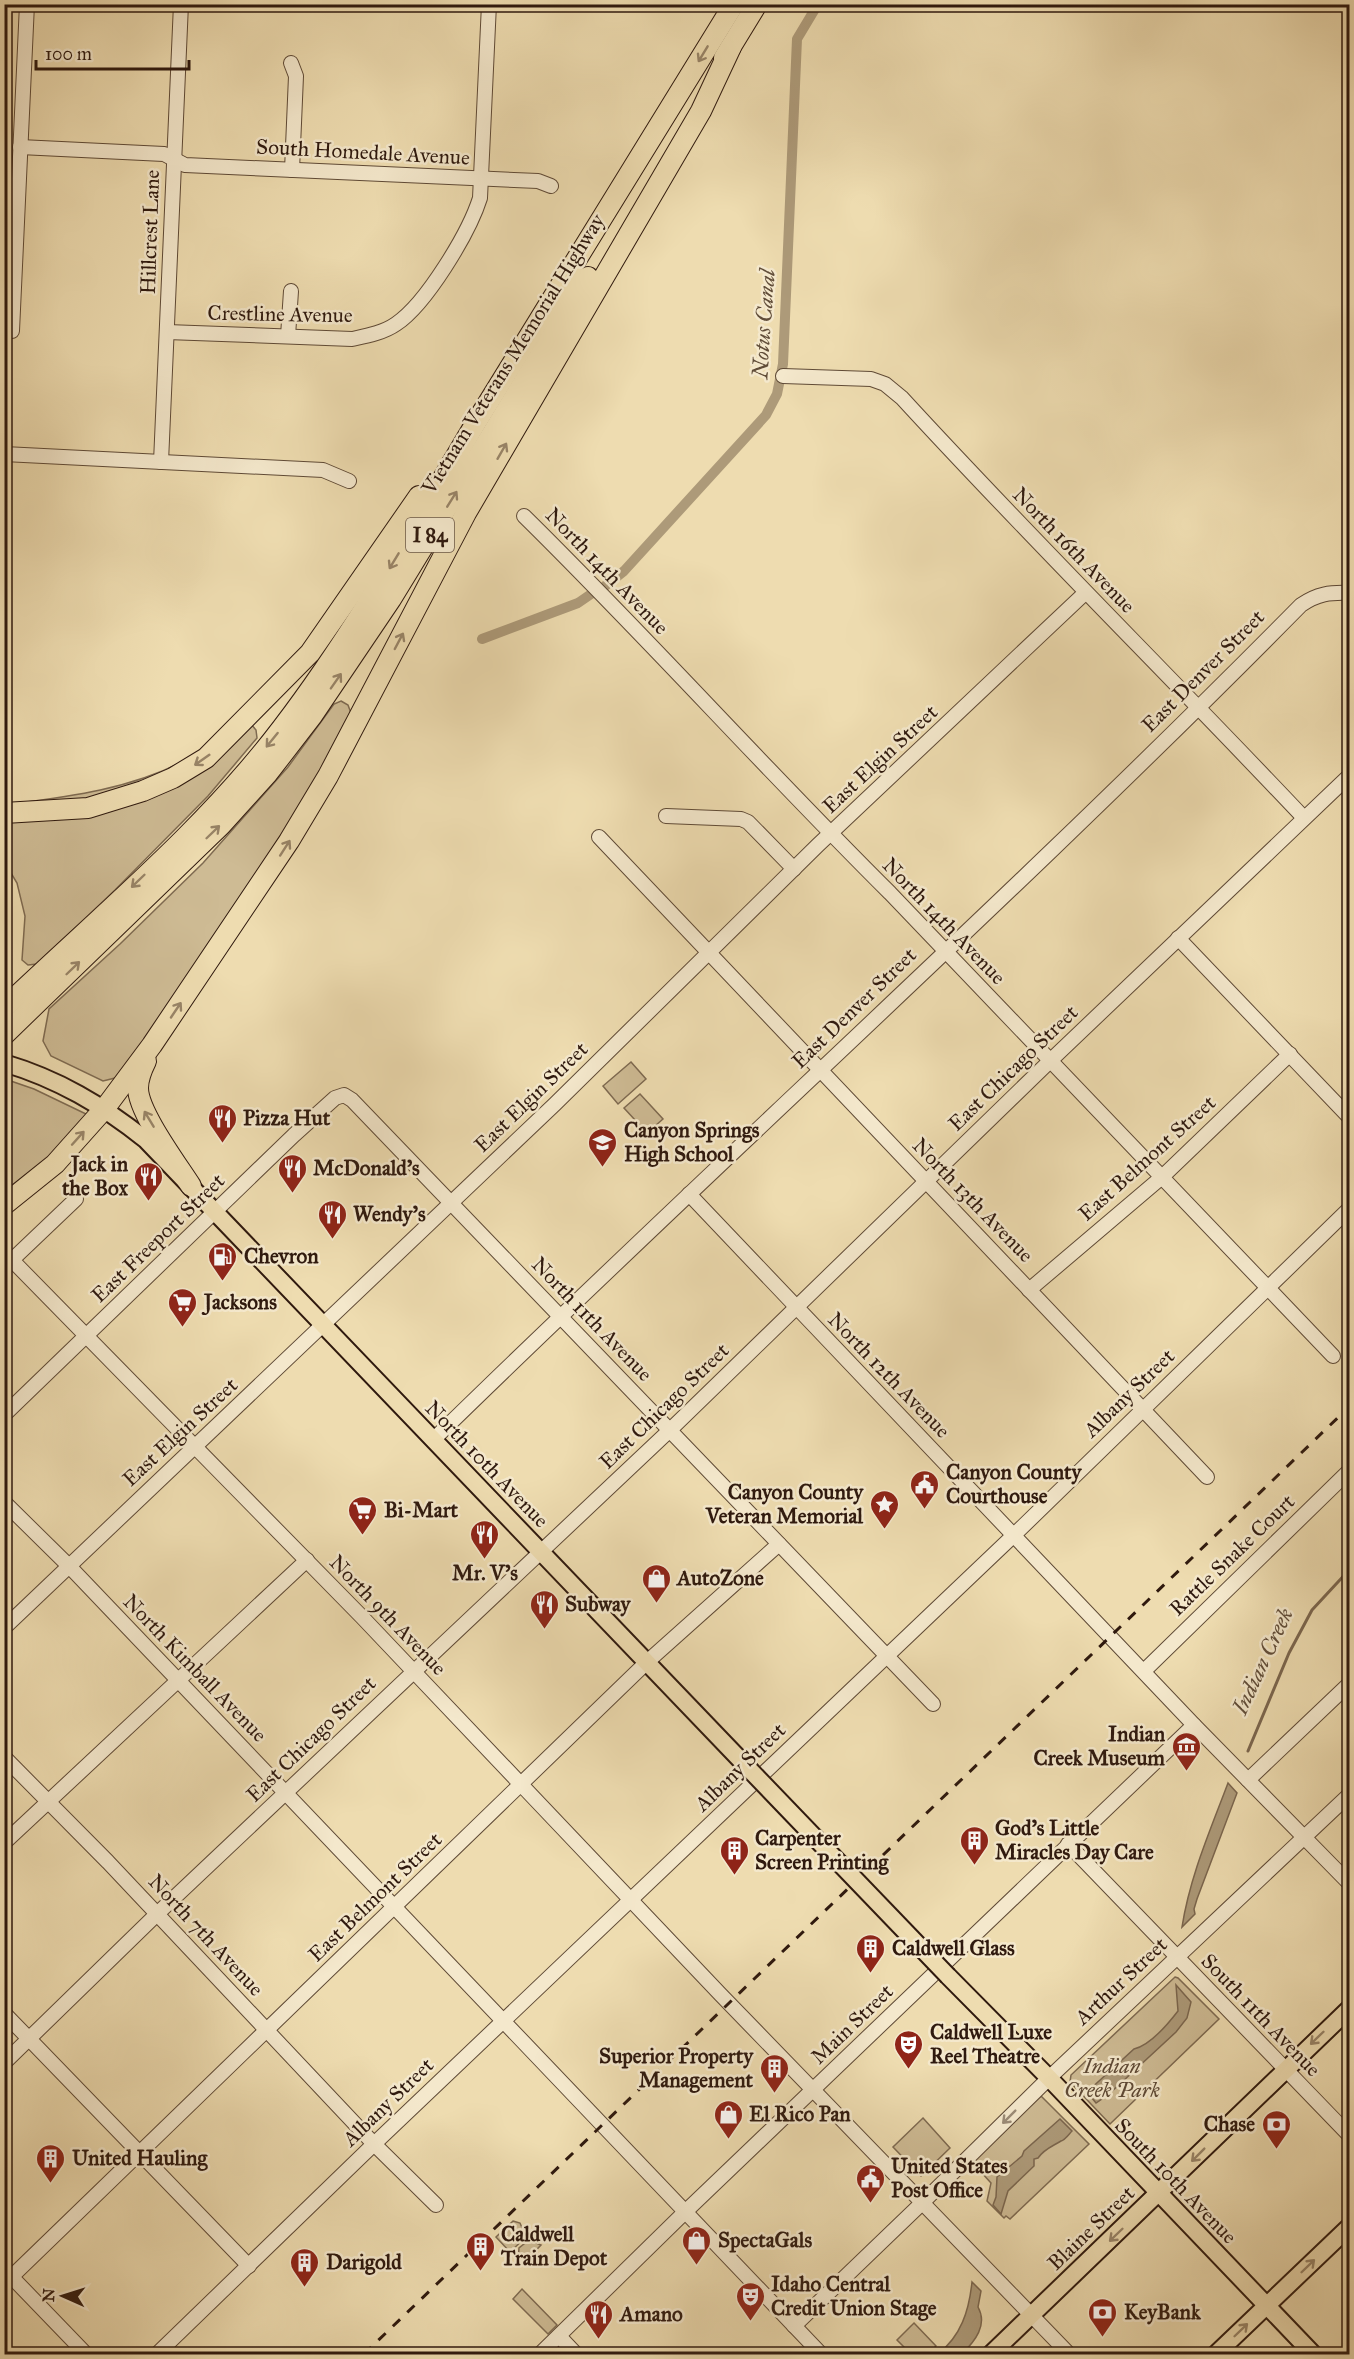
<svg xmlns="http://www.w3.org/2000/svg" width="1354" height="2359" viewBox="0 0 1354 2359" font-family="'IM FELL Great Primer',serif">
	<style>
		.green { fill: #cebb94; stroke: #7e6a51; stroke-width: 1.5 }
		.water { fill: #ad9a79; stroke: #7b664e; stroke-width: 1.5 }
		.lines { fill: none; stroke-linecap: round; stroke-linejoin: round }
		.stream { stroke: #7b664e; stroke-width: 3 }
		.canal { stroke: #ad9a79; stroke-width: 10 }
		.minor-casing { stroke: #5f4a36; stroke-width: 16 }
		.major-casing { stroke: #2f190e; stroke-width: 20 }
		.highway-casing { stroke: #2f190e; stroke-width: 22 }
		.minor { stroke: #f4e8cc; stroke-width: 14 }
		.major { stroke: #eedcb0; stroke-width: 16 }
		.highway { stroke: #eedcb0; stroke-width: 20 }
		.rail { stroke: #2f190e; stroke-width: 3; stroke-dasharray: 10 10; stroke-linecap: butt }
		.major-bridge-casing { stroke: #2f190e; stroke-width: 20; stroke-linecap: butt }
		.major-bridge { stroke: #eedcb0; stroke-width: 16 }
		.oneway { stroke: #988467 }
		.oneway2 { stroke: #9b8b76 }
		.labels { text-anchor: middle; stroke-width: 5; stroke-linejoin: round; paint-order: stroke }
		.shield { fill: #f4e8cc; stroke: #6a5747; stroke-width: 1.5 }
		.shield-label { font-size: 20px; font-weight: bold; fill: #2f190e }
		.street-label { font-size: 21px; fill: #2f190e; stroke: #f4e8cc }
		.poi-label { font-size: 21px; font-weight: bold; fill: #2f190e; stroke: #f4e8cc; text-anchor: start }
		.park-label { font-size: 21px; font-style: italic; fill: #5f4a36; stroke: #f4e8cc }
		.water-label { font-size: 22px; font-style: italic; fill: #614d39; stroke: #f4e8cc }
	</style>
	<rect width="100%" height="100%" fill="#eedcb0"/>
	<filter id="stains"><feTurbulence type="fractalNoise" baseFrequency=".00333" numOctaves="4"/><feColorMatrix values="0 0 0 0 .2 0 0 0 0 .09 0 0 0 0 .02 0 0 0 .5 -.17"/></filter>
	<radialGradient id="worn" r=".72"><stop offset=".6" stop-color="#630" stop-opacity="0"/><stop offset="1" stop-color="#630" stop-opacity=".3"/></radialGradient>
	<g class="green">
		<path d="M341,701l7,4 4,11 -41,75 -178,268 -18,19 -12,3 -52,-25 -8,-15 6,-32 71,-65 83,-81 85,-96 46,-63z"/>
		<path d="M250,723l6,7 1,8 -49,58 -93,94 -78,74 -9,1 -6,-5 3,-44 -8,-33 -12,-20v-58c60,-8 122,-15 177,-43 23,-11 45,-26 68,-39z"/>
		<path d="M631,1062l15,17 -28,25 -15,-18z"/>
		<path d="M5,1079l29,10 52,25 -1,7 -42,41 -38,31z"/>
		<path d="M640,1094l23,25 -16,14 -23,-25z"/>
		<path d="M1175,1977l3,1 41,41 -109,105 -40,-42 1,-7z"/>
		<path d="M1041,2096l48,48 -79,75 -4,-3 -2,2 -17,-17 4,-18 -20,-22z"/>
		<path d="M923,2118l27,30 -29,28 -28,-29z"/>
		<path d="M513,2221l7,2 6,14 -16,15 -14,-15z"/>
		<path d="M529,2240l12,5 -19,20 -4,-4 1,-13z"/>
		<path d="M522,2289l35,36 -9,9 -35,-35z"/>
		<path d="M914,2323l22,23 -8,8h-17l-14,-14z"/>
	</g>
	<g class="water">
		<path d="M1228,1783l9,10 -40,106 -3,10 1,5 -13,13c8,-51 28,-96 46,-144z"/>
		<path d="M1176,1985l15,17 -4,16 -11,14 -68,63 -12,8 -9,-11 47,-43c17,-4 34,-25 44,-38z"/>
		<path d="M1060,2119l12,12c-3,3 -7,9 -11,10 -8,5 -17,8 -23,17l-4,1v7l-26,25 -7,23 -8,-9 3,-8 1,-20 25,-21 2,-5z"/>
		<path d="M972,2282l9,9 -3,16c10,18 -3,34 -16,47h-24c23,-18 31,-43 34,-72z"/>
	</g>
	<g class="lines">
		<path class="stream" d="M1248,1751l41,-98 23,-43 38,-41"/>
		<g class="canal">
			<path d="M605,586l19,-15 142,-156 11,-21 6,-30 14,-325 21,-35"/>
			<path d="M482,639l96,-36 16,-11"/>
		</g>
		<defs>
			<g id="minor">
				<path d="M291,63l5,13 -4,94"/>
				<path d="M20,147l144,7 21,11 353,16 13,5"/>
				<path d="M12,331l15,-327"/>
				<path d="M167,332l185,7c14,-3 31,-6 44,-15 30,-20 73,-91 84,-126l9,-194"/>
				<path d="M288,336l3,-45"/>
				<path d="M783,376l88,3 14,5 17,14c131,143 269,279 402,420"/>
				<path d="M4,454l319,16 26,11"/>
				<path d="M161,462l20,-458"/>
				<path d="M524,516c125,123 242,254 366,377l443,463"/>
				<path d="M666,816l75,3 7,3 46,47"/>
				<path d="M599,837l608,640"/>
				<path d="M1178,938l172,180"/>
				<path d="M689,1194l505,531 156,159"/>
				<path d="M4,1252l358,365 359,378 348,359"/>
				<path d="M13,1259l63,-60"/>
				<path d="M1029,1290l133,-113 128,-123"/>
				<path d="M4,1415l290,-280 41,-37 9,-3 8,5 581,604"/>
				<path d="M433,1440c287,-281 586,-549 868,-835 16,-11 29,-13 49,-12"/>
				<path d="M4,1502l65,64 752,788"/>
				<path d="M4,1628l551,-524 263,-259 267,-252"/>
				<path d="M1145,1670l205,-200"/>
				<path d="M4,1757l104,105 266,282 62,61"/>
				<path d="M1248,1780l102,-97"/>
				<path d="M4,1843l303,-283"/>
				<path d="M1068,1844l282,292"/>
				<path d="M4,2013l245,253"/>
				<path d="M4,2063l153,-149 513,-484 380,-369 300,-286"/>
				<path d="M4,2269l82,85"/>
				<path d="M4,2284l643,-622 132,-118"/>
				<path d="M794,2326l128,-123 127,-125 301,-284"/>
				<path d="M559,2336l17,18"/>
				<path d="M157,2354l217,-210 640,-609 336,-327"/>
				<path d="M540,2354l145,-142 509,-487"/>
			</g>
			<g id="major">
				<path d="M4,1063c54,16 98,42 142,77l604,630"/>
				<path d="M948,1976l101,102 264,276"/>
				<path d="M991,2354l359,-346"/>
				<path d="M1216,2354l134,-128"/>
			</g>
			<g id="highway">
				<path d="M724,58l33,-54"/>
				<path d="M4,813l84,-5 55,-17 30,-13 33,-20 104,-105 109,-157"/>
				<path d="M4,1008c94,-90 200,-177 278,-280 74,-97 133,-203 195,-307 85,-140 172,-277 257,-417"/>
				<path d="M4,1035l217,-210 47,-52 44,-57 79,-117 197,-322"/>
				<path d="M146,1061c-4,8 -8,17 -8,27 0,24 39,76 53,98"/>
				<path d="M4,1205l51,-41 50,-56 47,-63 137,-204 39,-65 138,-263 235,-402 30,-64"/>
			</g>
		</defs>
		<use href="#minor" class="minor-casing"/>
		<use href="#major" class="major-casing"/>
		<use href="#highway" class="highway-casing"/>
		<use href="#minor" class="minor"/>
		<use href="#major" class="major"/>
		<use href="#highway" class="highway"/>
		<path class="rail" d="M364,2354l986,-948"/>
		<defs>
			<path id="major-bridge" d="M750,1770l198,206"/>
		</defs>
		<use href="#major-bridge" class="major-bridge-casing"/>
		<use href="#major-bridge" class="major-bridge"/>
	</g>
	<defs><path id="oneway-shaft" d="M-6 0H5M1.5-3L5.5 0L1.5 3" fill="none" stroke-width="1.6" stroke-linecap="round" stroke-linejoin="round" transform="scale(1.5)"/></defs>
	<g class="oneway">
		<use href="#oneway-shaft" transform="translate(703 54) rotate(121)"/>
		<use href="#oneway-shaft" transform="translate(502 451) rotate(-60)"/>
		<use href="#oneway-shaft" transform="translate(452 499) rotate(-58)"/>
		<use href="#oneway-shaft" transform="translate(394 561) rotate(121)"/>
		<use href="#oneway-shaft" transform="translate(399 641) rotate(-62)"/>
		<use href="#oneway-shaft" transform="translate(336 681) rotate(-55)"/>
		<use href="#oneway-shaft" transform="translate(272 740) rotate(129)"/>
		<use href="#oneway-shaft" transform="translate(202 760) rotate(145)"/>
		<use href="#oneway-shaft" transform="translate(213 832) rotate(-44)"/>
		<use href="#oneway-shaft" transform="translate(285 848) rotate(-57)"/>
		<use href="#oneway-shaft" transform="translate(138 881) rotate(136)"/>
		<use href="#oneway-shaft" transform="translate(73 968) rotate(-44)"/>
		<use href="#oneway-shaft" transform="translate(176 1010) rotate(-56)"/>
		<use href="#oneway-shaft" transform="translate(149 1119) rotate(-121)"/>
		<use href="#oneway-shaft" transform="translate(78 1138) rotate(-48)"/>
		<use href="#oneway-shaft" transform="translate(1317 2038) rotate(136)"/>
		<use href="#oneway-shaft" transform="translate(1198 2155) rotate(135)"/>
		<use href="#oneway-shaft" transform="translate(1116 2235) rotate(136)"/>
		<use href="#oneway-shaft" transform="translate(1308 2266) rotate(-44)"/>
		<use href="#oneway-shaft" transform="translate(1241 2330) rotate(-44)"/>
	</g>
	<use class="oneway2" href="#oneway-shaft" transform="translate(1009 2117) rotate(135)"/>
	<defs>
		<symbol id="restaurant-pin" viewBox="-11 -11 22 30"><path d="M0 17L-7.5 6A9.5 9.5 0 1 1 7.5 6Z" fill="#8f2418" stroke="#f4e8cc"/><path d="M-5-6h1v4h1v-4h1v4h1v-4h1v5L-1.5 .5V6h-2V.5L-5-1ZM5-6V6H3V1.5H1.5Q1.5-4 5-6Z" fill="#fff"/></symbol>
		<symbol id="school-pin" viewBox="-11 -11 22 30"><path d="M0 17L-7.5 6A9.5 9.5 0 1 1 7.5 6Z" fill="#8f2418" stroke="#f4e8cc"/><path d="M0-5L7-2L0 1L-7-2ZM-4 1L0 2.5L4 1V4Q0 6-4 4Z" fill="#fff"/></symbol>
		<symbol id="fuel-pin" viewBox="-11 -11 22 30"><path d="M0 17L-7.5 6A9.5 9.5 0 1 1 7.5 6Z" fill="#8f2418" stroke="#f4e8cc"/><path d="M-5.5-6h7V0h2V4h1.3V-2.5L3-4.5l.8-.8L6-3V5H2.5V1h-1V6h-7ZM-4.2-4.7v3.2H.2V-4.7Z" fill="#fff"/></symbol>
		<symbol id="supermarket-pin" viewBox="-11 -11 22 30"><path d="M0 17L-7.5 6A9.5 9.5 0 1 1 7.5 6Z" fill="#8f2418" stroke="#f4e8cc"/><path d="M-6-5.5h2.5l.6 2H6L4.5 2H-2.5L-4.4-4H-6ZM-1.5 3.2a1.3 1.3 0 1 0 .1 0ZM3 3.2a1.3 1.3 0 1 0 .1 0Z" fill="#fff"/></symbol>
		<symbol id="civic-pin" viewBox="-11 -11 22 30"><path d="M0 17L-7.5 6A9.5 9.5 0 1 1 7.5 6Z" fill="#8f2418" stroke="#f4e8cc"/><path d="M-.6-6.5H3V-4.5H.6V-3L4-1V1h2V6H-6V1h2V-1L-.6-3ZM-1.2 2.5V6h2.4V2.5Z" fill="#fff"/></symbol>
		<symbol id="sight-pin" viewBox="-11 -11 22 30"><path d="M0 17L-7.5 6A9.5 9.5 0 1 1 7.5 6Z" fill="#8f2418" stroke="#f4e8cc"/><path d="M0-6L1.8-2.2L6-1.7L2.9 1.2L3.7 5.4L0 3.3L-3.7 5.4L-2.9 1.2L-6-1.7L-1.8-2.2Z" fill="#fff"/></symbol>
		<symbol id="shop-pin" viewBox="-11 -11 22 30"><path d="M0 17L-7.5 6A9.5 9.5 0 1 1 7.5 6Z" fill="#8f2418" stroke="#f4e8cc"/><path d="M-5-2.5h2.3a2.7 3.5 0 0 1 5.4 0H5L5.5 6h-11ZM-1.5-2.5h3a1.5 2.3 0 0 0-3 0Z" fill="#fff"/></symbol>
		<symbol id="museum-pin" viewBox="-11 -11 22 30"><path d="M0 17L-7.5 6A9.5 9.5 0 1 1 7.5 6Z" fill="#8f2418" stroke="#f4e8cc"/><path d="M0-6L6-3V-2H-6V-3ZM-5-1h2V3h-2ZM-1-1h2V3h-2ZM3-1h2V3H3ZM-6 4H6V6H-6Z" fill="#fff"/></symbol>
		<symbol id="building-pin" viewBox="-11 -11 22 30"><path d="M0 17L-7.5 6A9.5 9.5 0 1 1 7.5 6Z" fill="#8f2418" stroke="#f4e8cc"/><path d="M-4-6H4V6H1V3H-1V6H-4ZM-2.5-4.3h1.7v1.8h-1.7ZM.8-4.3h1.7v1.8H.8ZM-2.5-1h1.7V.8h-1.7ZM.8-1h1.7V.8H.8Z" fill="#fff"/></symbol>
		<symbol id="theatre-pin" viewBox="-11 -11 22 30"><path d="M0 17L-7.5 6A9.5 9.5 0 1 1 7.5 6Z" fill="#8f2418" stroke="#f4e8cc"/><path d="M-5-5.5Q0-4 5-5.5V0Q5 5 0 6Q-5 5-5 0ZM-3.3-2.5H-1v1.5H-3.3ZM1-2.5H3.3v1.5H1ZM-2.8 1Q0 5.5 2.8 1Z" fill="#fff"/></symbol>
		<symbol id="bank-pin" viewBox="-11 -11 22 30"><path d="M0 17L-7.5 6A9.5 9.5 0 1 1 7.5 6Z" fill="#8f2418" stroke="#f4e8cc"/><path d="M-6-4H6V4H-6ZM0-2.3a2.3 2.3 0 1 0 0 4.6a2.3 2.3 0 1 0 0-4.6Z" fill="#fff"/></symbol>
	</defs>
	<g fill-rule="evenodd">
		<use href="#restaurant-pin" x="206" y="1102" width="33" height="45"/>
		<use href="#school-pin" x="586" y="1126" width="33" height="45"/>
		<use href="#restaurant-pin" x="276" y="1152" width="33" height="45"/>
		<use href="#restaurant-pin" x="132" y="1160" width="33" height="45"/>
		<use href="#restaurant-pin" x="316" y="1198" width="33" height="45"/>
		<use href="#fuel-pin" x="206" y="1240" width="33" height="45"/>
		<use href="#supermarket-pin" x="166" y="1286" width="33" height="45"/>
		<use href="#civic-pin" x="908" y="1468" width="33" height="45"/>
		<use href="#sight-pin" x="868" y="1488" width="33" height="45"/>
		<use href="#supermarket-pin" x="346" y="1494" width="33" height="45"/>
		<use href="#restaurant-pin" x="468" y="1518" width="33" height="45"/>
		<use href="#shop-pin" x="640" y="1562" width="33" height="45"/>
		<use href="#restaurant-pin" x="528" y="1588" width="33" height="45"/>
		<use href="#museum-pin" x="1170" y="1730" width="33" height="45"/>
		<use href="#building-pin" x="958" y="1824" width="33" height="45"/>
		<use href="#building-pin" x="718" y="1834" width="33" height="45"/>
		<use href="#building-pin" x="854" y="1932" width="33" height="45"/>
		<use href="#theatre-pin" x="892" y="2028" width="33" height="45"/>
		<use href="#building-pin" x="758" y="2052" width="33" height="45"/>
		<use href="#shop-pin" x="712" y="2098" width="33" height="45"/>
		<use href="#bank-pin" x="1260" y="2108" width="33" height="45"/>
		<use href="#building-pin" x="34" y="2142" width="33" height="45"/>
		<use href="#civic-pin" x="854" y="2162" width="33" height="45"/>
		<use href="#shop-pin" x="680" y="2224" width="33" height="45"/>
		<use href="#building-pin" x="464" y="2230" width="33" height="45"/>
		<use href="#building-pin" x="288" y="2246" width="33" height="45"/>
		<use href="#theatre-pin" x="734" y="2280" width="33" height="45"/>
		<use href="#bank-pin" x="1086" y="2296" width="33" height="45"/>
		<use href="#restaurant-pin" x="582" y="2298" width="33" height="45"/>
	</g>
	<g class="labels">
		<rect class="shield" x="406" y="518" width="48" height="34" rx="4.5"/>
		<g class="shield-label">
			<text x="430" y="542">I 84</text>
		</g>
		<g class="street-label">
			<text transform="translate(363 152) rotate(3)" y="7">South Homedale Avenue</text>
			<text transform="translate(150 232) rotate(-88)" y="7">Hillcrest Lane</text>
			<text transform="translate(280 314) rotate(1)" y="7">Crestline Avenue</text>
			<text transform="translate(513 354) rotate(-58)" y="7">Vietnam Veterans Memorial Highway</text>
			<text transform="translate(1074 550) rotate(46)" y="7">North 16th Avenue</text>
			<text transform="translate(607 571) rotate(46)" y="7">North 14th Avenue</text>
			<text transform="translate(1203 671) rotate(-45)" y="7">East Denver Street</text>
			<text transform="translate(880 759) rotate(-43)" y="7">East Elgin Street</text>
			<text transform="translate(944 921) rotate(46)" y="7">North 14th Avenue</text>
			<text transform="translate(854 1008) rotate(-44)" y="7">East Denver Street</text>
			<text transform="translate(1013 1068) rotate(-44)" y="7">East Chicago Street</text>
			<text transform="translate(531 1097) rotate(-44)" y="7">East Elgin Street</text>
			<text transform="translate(1147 1158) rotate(-42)" y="7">East Belmont Street</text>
			<text transform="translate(973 1200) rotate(46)" y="7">North 13th Avenue</text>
			<text transform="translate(158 1238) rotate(-44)" y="7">East Freeport Street</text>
			<text transform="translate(592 1319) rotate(46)" y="7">North 11th Avenue</text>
			<text transform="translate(889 1375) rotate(46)" y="7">North 12th Avenue</text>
			<text transform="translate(1129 1393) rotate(-44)" y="7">Albany Street</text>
			<text transform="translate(664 1406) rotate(-44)" y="7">East Chicago Street</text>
			<text transform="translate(180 1432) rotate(-43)" y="7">East Elgin Street</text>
			<text transform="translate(487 1464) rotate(46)" y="7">North 10th Avenue</text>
			<text transform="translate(1232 1555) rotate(-44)" y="7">Rattle Snake Court</text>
			<text transform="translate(388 1615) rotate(46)" y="7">North 9th Avenue</text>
			<text transform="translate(195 1668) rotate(46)" y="7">North Kimball Avenue</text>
			<text transform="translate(311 1739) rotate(-44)" y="7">East Chicago Street</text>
			<text transform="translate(740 1767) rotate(-44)" y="7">Albany Street</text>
			<text transform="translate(375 1897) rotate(-44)" y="7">East Belmont Street</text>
			<text transform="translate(206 1935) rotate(47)" y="7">North 7th Avenue</text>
			<text transform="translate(1121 1981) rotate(-43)" y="7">Arthur Street</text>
			<text transform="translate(1261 2015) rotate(46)" y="7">South 11th Avenue</text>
			<text transform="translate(852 2024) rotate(-44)" y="7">Main Street</text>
			<text transform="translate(388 2102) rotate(-44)" y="7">Albany Street</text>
			<text transform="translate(1176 2181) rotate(46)" y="7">South 10th Avenue</text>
			<text transform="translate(1091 2228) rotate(-44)" y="7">Blaine Street</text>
		</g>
		<g class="poi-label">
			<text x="243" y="1125">Pizza Hut</text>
			<text x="624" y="1137">Canyon Springs<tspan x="624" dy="24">High School</tspan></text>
			<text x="128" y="1171" text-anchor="end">Jack in<tspan x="128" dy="24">the Box</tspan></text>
			<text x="313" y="1175">McDonald's</text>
			<text x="353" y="1221">Wendy's</text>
			<text x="244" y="1263">Chevron</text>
			<text x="204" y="1309">Jacksons</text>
			<text x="946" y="1479">Canyon County<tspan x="946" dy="24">Courthouse</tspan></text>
			<text x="863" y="1499" text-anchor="end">Canyon County<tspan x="863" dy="24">Veteran Memorial</tspan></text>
			<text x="384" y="1517">Bi-Mart</text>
			<text x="485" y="1580" text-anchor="middle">Mr. V's</text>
			<text x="677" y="1585">AutoZone</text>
			<text x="565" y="1611">Subway</text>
			<text x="1165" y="1741" text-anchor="end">Indian<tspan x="1165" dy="24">Creek Museum</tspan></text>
			<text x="995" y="1835">God's Little<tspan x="995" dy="24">Miracles Day Care</tspan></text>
			<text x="755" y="1845">Carpenter<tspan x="755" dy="24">Screen Printing</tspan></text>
			<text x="892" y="1955">Caldwell Glass</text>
			<text x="930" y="2039">Caldwell Luxe<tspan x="930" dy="24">Reel Theatre</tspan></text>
			<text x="753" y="2063" text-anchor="end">Superior Property<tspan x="753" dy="24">Management</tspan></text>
			<text x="749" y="2121">El Rico Pan</text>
			<text x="1255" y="2131" text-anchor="end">Chase</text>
			<text x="72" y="2165">United Hauling</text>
			<text x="891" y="2173">United States<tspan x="891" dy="24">Post Office</tspan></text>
			<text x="501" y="2241">Caldwell<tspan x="501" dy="24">Train Depot</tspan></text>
			<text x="718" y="2247">SpectaGals</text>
			<text x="326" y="2269">Darigold</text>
			<text x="771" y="2291">Idaho Central<tspan x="771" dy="24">Credit Union Stage</tspan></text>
			<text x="1124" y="2319">KeyBank</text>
			<text x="620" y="2321">Amano</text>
		</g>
		<g class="park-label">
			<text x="1112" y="2073">Indian<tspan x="1112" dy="24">Creek Park</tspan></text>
		</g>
		<g class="water-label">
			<text transform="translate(763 324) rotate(-86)" y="8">Notus Canal</text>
			<text transform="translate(1262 1661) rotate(-65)" y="8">Indian Creek</text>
		</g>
	</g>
	<rect width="1354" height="2359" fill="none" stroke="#eedcb0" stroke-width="24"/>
	<rect x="6" y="6" width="1342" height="2347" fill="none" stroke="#2f190e" stroke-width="3"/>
	<rect x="12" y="12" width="1330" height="2335" fill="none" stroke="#2f190e" stroke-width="1.5"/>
	<g transform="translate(63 2296) rotate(273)" stroke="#f4e8cc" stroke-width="4.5" paint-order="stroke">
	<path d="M0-4.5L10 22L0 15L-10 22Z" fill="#2f190e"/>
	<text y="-9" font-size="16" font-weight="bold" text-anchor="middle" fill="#2f190e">N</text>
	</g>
	<path d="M36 60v9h153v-9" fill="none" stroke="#2f190e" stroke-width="3"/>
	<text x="45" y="60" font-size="18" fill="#2f190e" stroke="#f4e8cc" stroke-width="4.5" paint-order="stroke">100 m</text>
	<rect width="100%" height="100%" filter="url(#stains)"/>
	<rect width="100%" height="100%" fill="url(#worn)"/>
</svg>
